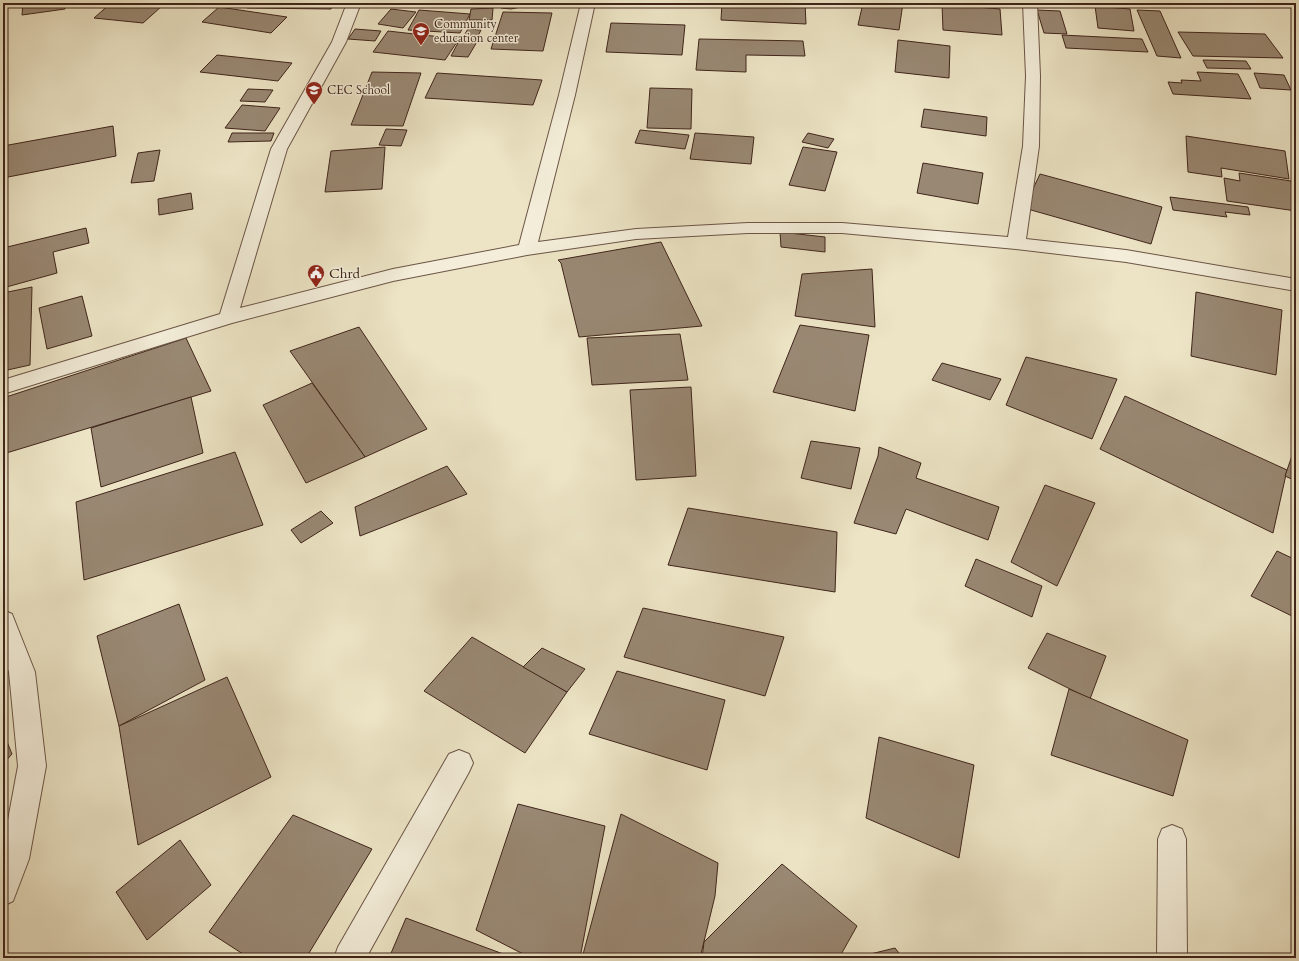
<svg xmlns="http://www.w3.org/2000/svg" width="1299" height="961" viewBox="0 0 1299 961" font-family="Cardo,serif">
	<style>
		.building { fill: #998873; stroke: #40251b }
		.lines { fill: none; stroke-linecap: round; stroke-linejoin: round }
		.minor-casing { stroke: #6b5546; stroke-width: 2 }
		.minor { fill: #f3edd9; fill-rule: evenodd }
		.labels { text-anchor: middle; stroke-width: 3; stroke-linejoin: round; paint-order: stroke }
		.far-poi-label { font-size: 12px; fill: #40251b; stroke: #f3edd9; text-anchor: start }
		.poi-label { font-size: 14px; fill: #40251b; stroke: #f3edd9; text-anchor: start }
	</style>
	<rect width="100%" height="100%" fill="#ece4c5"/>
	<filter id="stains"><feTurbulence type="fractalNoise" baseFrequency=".005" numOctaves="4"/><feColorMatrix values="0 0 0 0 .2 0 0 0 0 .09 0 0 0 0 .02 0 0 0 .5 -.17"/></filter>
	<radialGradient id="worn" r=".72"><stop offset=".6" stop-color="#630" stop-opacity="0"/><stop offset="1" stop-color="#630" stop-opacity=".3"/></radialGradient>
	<g class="building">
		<path d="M23,3h42v6l-43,6z"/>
		<path d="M111,3h24l27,3 -19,17 -49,-5z"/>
		<path d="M250,3h84l-3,6 -84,-1z"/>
		<path d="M524,3l-3,4 -10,2 -10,-1 -4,-4z"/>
		<path d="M722,3h83l1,21 -85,-4z"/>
		<path d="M863,3h40l-4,27 -41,-5z"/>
		<path d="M942,4l58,5 2,26 -59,-5z"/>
		<path d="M1095,6l35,3 4,22 -36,-3z"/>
		<path d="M219,7l68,10 -16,16 -69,-11z"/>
		<path d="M493,8l-1,12h-23l2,-11z"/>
		<path d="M391,9l25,3 -13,16 -25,-4z"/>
		<path d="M419,10l51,4 -10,19 -52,-3z"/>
		<path d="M1037,10l23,1 7,23 -23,-1z"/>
		<path d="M1137,10l23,1 21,47 -24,-2z"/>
		<path d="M503,12l49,1 -9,38 -52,-2z"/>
		<path d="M611,23l74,2 -3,30 -76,-3z"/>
		<path d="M355,29l26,2 -6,10 -27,-2z"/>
		<path d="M468,29l13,1 -4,8 -14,-1z"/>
		<path d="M388,31l71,8 -14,21 -72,-8z"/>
		<path d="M1178,32l87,2 18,24 -90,-2z"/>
		<path d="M1062,35l80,4 6,13 -82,-4z"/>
		<path d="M460,39l18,1 -10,17 -17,-1z"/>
		<path d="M699,39l104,2 2,15 -59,-1v17l-50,-2z"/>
		<path d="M898,40l52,6 -1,32 -54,-6z"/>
		<path d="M217,55l75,8 -14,18 -78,-9z"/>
		<path d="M1203,60l43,1 5,8 -44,-1z"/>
		<path d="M372,72l49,1 -18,53 -52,-1z"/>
		<path d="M1197,72l41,2 13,25 -78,-5 -5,-12 14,1 -1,-3 20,1z"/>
		<path d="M437,73l105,7 -9,25 -108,-7z"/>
		<path d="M1254,73l30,2 7,15 -31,-2z"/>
		<path d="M650,88l42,1 -1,40 -44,-1z"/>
		<path d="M248,89l25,1 -8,12 -25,-1z"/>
		<path d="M242,105l38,3 -15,23 -40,-3z"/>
		<path d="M924,109l63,8 -1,19 -65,-9z"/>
		<path d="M113,126l3,30 -113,22v-32z"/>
		<path d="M386,129l21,1 -6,16 -22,-1z"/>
		<path d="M640,130l49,5 -4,14 -50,-6z"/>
		<path d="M232,133h42l-3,8 -43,1z"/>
		<path d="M695,133l59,4 -3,27 -61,-5z"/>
		<path d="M808,133l26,6 -6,9 -26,-6z"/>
		<path d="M1186,136l99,15 4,28 -68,-11 1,9 -34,-5z"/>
		<path d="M385,147l-3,42 -57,3 6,-41z"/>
		<path d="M803,147l34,5 -12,39 -36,-6z"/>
		<path d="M160,150l-6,31 -23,2 7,-30z"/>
		<path d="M923,163l60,10 -5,31 -61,-11z"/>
		<path d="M1239,173l52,8 5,30 -69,-10 -3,-23 16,3z"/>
		<path d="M1040,174l122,33 -11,37 -127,-36z"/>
		<path d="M191,193l2,16 -34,6 -1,-16z"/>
		<path d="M1170,197l78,10 2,8 -25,-3 2,5 -54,-7z"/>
		<path d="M86,228l3,15 -36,9 4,21 -54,15v-40z"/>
		<path d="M780,232l45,5v15l-44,-5z"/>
		<path d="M661,242l41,84 -123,11 -18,-74 -3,-3z"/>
		<path d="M872,269l3,58 -80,-11 7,-42z"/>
		<path d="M32,287l-2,78 -27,6v-78z"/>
		<path d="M1196,292l86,18 -6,65 -85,-19z"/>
		<path d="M82,296l10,40 -45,13 -8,-41z"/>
		<path d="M800,325l69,10 -14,76 -82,-19z"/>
		<path d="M359,327l68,102 -62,28 -75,-106z"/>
		<path d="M680,334l8,46 -96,5 -5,-47z"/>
		<path d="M186,338l25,53 -208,63v-56z"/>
		<path d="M1026,357l91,22 -25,60 -86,-34z"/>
		<path d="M942,363l59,16 -11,21 -58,-20z"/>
		<path d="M312,383l53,74 -59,26 -43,-78z"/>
		<path d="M691,387l5,89 -60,4 -6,-90z"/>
		<path d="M1125,396l162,74 -14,63 -173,-84z"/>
		<path d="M191,397l12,56 -102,34 -10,-59z"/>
		<path d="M811,441l49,7 -9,41 -50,-11z"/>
		<path d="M1296,444v37l-11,-5z"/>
		<path d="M879,447l42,16 -5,15 83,29 -11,33 -82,-31 -10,25 -42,-11 24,-67z"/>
		<path d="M235,452l28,73 -179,55 -8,-78z"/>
		<path d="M447,466l20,28 -107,42 -5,-29z"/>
		<path d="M1045,485l50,18 -38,83 -46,-24z"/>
		<path d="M688,508l149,24 -2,60 -167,-27z"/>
		<path d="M321,511l12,12 -32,20 -10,-13z"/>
		<path d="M1277,551l19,9v58l-45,-22z"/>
		<path d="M976,559l66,27 -10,31 -67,-31z"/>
		<path d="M179,604l26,76 -86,46 -22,-90z"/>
		<path d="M643,608l141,29 -19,59 -141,-39z"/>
		<path d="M1047,633l59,23 -16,43 -62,-31z"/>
		<path d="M472,637l95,55 -42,61 -101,-62z"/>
		<path d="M542,648l43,21 -18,23 -44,-25z"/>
		<path d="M617,671l108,29 -18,70 -118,-36z"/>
		<path d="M227,677l44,100 -133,68 -19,-119z"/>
		<path d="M1069,689l119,51 -15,56 -122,-41z"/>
		<path d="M3,732l9,22 -9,10z"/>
		<path d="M879,737l95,28 -15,93 -93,-40z"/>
		<path d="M518,804l87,22 -25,132h-49l-55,-28z"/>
		<path d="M621,814l97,49 -3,33 -15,62h-118z"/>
		<path d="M293,815l79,34 -66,109h-57l-40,-26z"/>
		<path d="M180,840l31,45 -64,55 -31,-48z"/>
		<path d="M782,864l75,62 -18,32h-137l2,-16z"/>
		<path d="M406,918l108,40h-125z"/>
		<path d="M895,948l8,10h-49z"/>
	</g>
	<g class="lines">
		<defs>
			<g id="minor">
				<path d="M347,3h14l-15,39 -59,107 -47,159 153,-39 126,-24 40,-150 22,-92h14l-20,92 -37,147 98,-13 112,-6h94l166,14 15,-91 3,-70 -3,-73h14l3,73 -1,70 -13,93 100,11 170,29v12l-170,-29 -110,-13 -174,-16h-94l-112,6 -109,16 -134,26 -161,42 -229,71v-14l217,-66 51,-165 61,-107z"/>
				<path d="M3,610l9,4 23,58 11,94 -17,93 -16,42 -10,5v-59l15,-81 -9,-94 -6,-17z"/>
				<path d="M459,750l10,4 4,9 -4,9 -103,186h-32l4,-11 111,-193z"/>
				<path d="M1172,825l10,4 4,10 1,119h-30l1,-119 4,-10z"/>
			</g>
		</defs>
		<use href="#minor" class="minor-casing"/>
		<use href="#minor" class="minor"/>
	</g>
	<defs>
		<symbol id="university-pin" viewBox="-11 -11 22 30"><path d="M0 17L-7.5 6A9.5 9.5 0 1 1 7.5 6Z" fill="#8f2418" stroke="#f3edd9"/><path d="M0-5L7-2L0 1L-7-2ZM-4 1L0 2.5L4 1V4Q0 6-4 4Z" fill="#fff"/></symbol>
		<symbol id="school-pin" viewBox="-11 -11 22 30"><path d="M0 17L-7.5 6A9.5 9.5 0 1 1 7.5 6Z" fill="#8f2418" stroke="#f3edd9"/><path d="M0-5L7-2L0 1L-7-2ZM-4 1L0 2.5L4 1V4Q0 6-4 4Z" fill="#fff"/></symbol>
		<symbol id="civic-pin" viewBox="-11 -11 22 30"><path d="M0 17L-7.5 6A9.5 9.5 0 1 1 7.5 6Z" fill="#8f2418" stroke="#f3edd9"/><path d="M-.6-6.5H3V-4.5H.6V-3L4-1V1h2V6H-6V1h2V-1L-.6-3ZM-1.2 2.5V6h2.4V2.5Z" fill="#fff"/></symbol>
	</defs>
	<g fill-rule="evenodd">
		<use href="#university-pin" x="411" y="21" width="20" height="27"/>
		<use href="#school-pin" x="304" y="80" width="20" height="27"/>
		<use href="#civic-pin" x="306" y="263" width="20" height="27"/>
	</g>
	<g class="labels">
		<g class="far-poi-label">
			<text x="434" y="28">Community<tspan x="434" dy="14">education center</tspan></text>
			<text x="327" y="94">CEC School</text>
		</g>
		<g class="poi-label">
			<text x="329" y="278">Chrd</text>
		</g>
	</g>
	<rect width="1299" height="961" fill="none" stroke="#ece4c5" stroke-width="16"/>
	<rect x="4" y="4" width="1291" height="953" fill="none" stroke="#40251b" stroke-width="2"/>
	<rect x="8" y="8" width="1283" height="945" fill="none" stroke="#40251b"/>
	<rect width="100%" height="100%" filter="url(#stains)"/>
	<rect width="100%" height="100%" fill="url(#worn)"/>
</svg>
